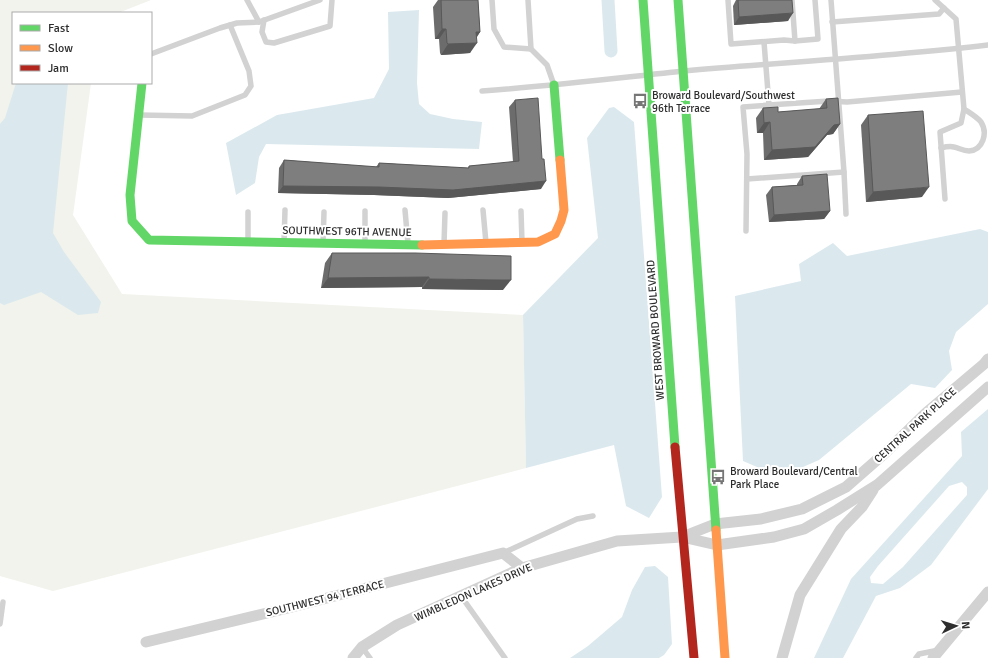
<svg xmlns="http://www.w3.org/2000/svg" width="988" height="658" viewBox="0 0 988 658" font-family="Signika,sans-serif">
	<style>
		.green { fill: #f1f3ec }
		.water { fill: #dbe9ee; fill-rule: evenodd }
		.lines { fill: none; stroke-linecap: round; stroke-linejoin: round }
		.canal { stroke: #dbe9ee; stroke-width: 13 }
		.lane { stroke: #d2d2d2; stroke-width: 5.5 }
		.street { stroke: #d2d2d2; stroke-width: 11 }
		.fast { stroke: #63d668; stroke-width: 9 }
		.slow { stroke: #ff974d; stroke-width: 9 }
		.jam { stroke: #b3261e; stroke-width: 9 }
		.wall { fill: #6c6c6c }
		.shaded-wall { fill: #585858 }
		.building { fill: #7e7e7e; stroke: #585858 }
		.labels { text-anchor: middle; stroke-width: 4; stroke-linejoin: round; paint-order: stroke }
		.poi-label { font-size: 11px; fill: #2d2d2d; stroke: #fff; text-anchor: start }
		.street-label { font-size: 11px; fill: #2d2d2d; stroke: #fff }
	</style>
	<rect width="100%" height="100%" fill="#fff"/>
	<path class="green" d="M0,0h151l-33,13h-105v70h78l-18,132 49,79 401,21 3,153 -473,123 -53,-15z"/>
	<g class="water">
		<path d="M419,10l-2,73 2,21 11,10 23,5 29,3 -3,27 -213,-5 -7,13 -4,26 -19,12 -10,-52 51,-28 97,-17 15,-29 -1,-57z"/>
		<path d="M16,83h52l-15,150 11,19 37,50 -3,11 -20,2 -37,-23 -37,13 -4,-2v-179l5,-6z"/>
		<path d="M614,107l20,15 28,375 -13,21 -23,-12 -12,-61 -88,23 -3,-153 75,-77 -11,-100 22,-30z"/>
		<path d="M980,229l8,3v72l-32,28 -7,19 3,19 -17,18 -24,-4 -92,76 -16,7 -32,6 -28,-12 -8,-165 66,-15 -2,-17 34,-21 14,13z"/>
		<path d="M988,409v80l-57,76 -31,23 -24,8 -33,62h-29l37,-79 111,-123 -1,-24zM962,482l5,5v8l-64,72 -20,17 -12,-1 -1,-6 8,-11 71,-80z"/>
		<path d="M655,566l13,11 4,67 -8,11 -5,3h-89l18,-12 34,-29 10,-27 13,-23z"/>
	</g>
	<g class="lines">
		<path class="canal" d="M608,0l3,51"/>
		<g class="lane">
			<path d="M247,0l12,22"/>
			<path d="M492,0l2,29 10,18 27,2"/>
			<path d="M528,0l3,49 16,16 7,20"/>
			<path d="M728,0l3,44 53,-4 11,1 23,-2 -3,-39"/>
			<path d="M792,0l3,41"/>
			<path d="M831,0l13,172"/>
			<path d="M935,0l21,19 8,90 -3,14 -21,9 5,67"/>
			<path d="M264,20l-2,12 4,10 8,1 56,-17 2,-26"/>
			<path d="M832,22l107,-8 5,-6"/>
			<path d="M151,54l69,-26 17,-5 22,-1 61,-22"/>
			<path d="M482,91c68,-5 135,-13 202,-20 101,-9 203,-14 304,-26"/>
			<path d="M769,105l60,-4 18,1 115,-10"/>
			<path d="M139,115l53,1 53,-21 6,-9 -2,-15 -19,-46"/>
			<path d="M941,148c4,-1 9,-2 13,-1 5,1 9,4 15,4 14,-1 19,-18 12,-29 -4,-5 -11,-9 -17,-13"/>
			<path d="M747,179l97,-7 2,42"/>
			<path d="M405,210l3,34"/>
			<path d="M483,210l3,33"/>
			<path d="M521,211l1,31"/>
			<path d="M248,212v29"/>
			<path d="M746,231l1,-77 -4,-47 26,-2 -5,-63"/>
			<path d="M284,242l1,-32"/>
			<path d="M323,243l1,-31"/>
			<path d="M365,244v-33"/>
			<path d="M444,244l1,-31"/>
			<path d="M503,553l74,-34 16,-3"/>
			<path d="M461,596l44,62"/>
			<path d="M0,624l3,-22"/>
			<path d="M362,647l8,11"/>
			<path d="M916,658l3,-4 20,-4"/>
		</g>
		<g class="street">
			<path d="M682,537l33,-13 46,-5 41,-10 44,-22 40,-35 40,-39 58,-49 4,-5"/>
			<path d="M146,642l142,-34 215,-55 19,15"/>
			<path d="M353,658l9,-11 35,-22 125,-57 95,-27 65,-4 35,8 57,-8 30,-8 33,-19 40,-25 111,-98"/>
			<path d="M782,658l18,-63 41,-66 21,-22 11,-17"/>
			<path d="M933,658l55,-66"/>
		</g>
		<g class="fast">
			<path d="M643,0l32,447"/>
			<path d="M678,0l38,530"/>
			<path d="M142,83l-12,112 2,26 17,19 273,5"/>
			<path d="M554,85l6,75"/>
		</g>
		<g class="slow">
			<path d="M422,245l116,-3 17,-8 6,-13 3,-11 -4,-50"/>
			<path d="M716,530l9,128"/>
		</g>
		<path class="jam" d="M675,447l19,211"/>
	</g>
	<g class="wall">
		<path d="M438,0h40l2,32 -3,5 -7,16 -29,2 -1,-2 -1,-14h-4l-2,-32z"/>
		<path d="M736,0h56l-4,21 -54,4 -1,-19z"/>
		<path d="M826,99l14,25 -7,10 -6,1 -19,22 -44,3 -1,-27h-6l-1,-15 7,-10 15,4 41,-3z"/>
		<path d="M515,100l26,89 -93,9 -74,-3 -96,-2 1,-25 5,-8 92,7 3,-4 89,5 1,-2 44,-4 -4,-55z"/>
		<path d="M868,115l54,82 -56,5 -5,-77z"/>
		<path d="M802,176l28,35 -6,8 -55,3 -3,-27 6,-8 25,-2v-1z"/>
		<path d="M332,253l171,37 -81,-1v-2l-101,1 4,-25z"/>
	</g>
	<g class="shaded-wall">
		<path d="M793,13l-5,8 -54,4 5,-8z"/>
		<path d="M442,29h4l-7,10h-4z"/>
		<path d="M476,32h4l-7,10z"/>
		<path d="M477,43l-7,10 -29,2 7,-11z"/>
		<path d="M770,122l-7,11h-6l7,-10z"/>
		<path d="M840,124l-7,10 -6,1 -19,22 -44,3 8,-10 62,-25z"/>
		<path d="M546,181l-5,8 -93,9 -74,-3 -96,-2 5,-7 96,1z"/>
		<path d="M929,187l-7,10 -56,5 7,-10z"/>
		<path d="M830,211l-6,8 -55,3 5,-7z"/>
		<path d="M429,277l-7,10 -101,1 7,-10z"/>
		<path d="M429,279l82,1 -8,10 -81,-1z"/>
	</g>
	<g class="building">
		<path d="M441,0h37l2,32h-4l1,11 -29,1 -1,-1 -1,-14h-4z"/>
		<path d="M738,0h54l1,13 -54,4z"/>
		<path d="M538,98l4,61h2l2,22 -93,9 -74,-3 -96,-1 1,-26 95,7v-4l90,5v-2l50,-5 -4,-61z"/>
		<path d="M838,98l2,26 -6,1 -19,22 -43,3 -2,-28 -6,1 -1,-15 15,-1v5l49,-4 -1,-9z"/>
		<path d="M923,111l6,76 -56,5 -5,-77z"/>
		<path d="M827,174l3,37 -56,4 -2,-28 31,-2 -1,-9z"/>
		<path d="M332,253h83l96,3v24l-82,-1v-2l-101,1z"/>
	</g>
	<defs>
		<symbol id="bus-bare" viewBox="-9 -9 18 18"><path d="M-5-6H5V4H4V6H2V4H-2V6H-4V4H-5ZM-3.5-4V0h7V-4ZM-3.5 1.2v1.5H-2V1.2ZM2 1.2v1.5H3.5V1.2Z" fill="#767676" stroke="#fff" stroke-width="2.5" paint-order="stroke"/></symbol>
	</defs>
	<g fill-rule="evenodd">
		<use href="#bus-bare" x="629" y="90" width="22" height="22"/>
		<use href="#bus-bare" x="707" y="466" width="22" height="22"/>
	</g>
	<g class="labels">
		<g class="poi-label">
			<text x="652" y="99">Broward Boulevard/Southwest<tspan x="652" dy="13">96th Terrace</tspan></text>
			<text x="730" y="475">Broward Boulevard/Central<tspan x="730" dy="13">Park Place</tspan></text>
		</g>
		<g class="street-label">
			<text transform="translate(347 231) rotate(1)" y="4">SOUTHWEST 96TH AVENUE</text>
			<text transform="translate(655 330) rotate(-94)" y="4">WEST BROWARD BOULEVARD</text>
			<text transform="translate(915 425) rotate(-42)" y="4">CENTRAL PARK PLACE</text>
			<text transform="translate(473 592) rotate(-24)" y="4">WIMBLEDON LAKES DRIVE</text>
			<text transform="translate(325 598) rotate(-14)" y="4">SOUTHWEST 94 TERRACE</text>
		</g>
	</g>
	<rect x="12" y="12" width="140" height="72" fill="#ffffff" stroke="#ababab"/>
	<rect x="20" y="25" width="20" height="6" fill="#63d668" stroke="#ababab"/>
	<text x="48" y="32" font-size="12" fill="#2d2d2d">Fast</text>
	<rect x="20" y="45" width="20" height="6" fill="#ff974d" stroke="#ababab"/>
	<text x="48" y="52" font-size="12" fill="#2d2d2d">Slow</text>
	<rect x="20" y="65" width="20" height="6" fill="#b3261e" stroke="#ababab"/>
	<text x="48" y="72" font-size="12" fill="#2d2d2d">Jam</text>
	<g transform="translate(956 626) rotate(86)" stroke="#ffffff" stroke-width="3" paint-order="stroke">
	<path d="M0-3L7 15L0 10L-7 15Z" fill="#2d2d2d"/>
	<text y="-6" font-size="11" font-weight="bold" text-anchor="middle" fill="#2d2d2d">N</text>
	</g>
</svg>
